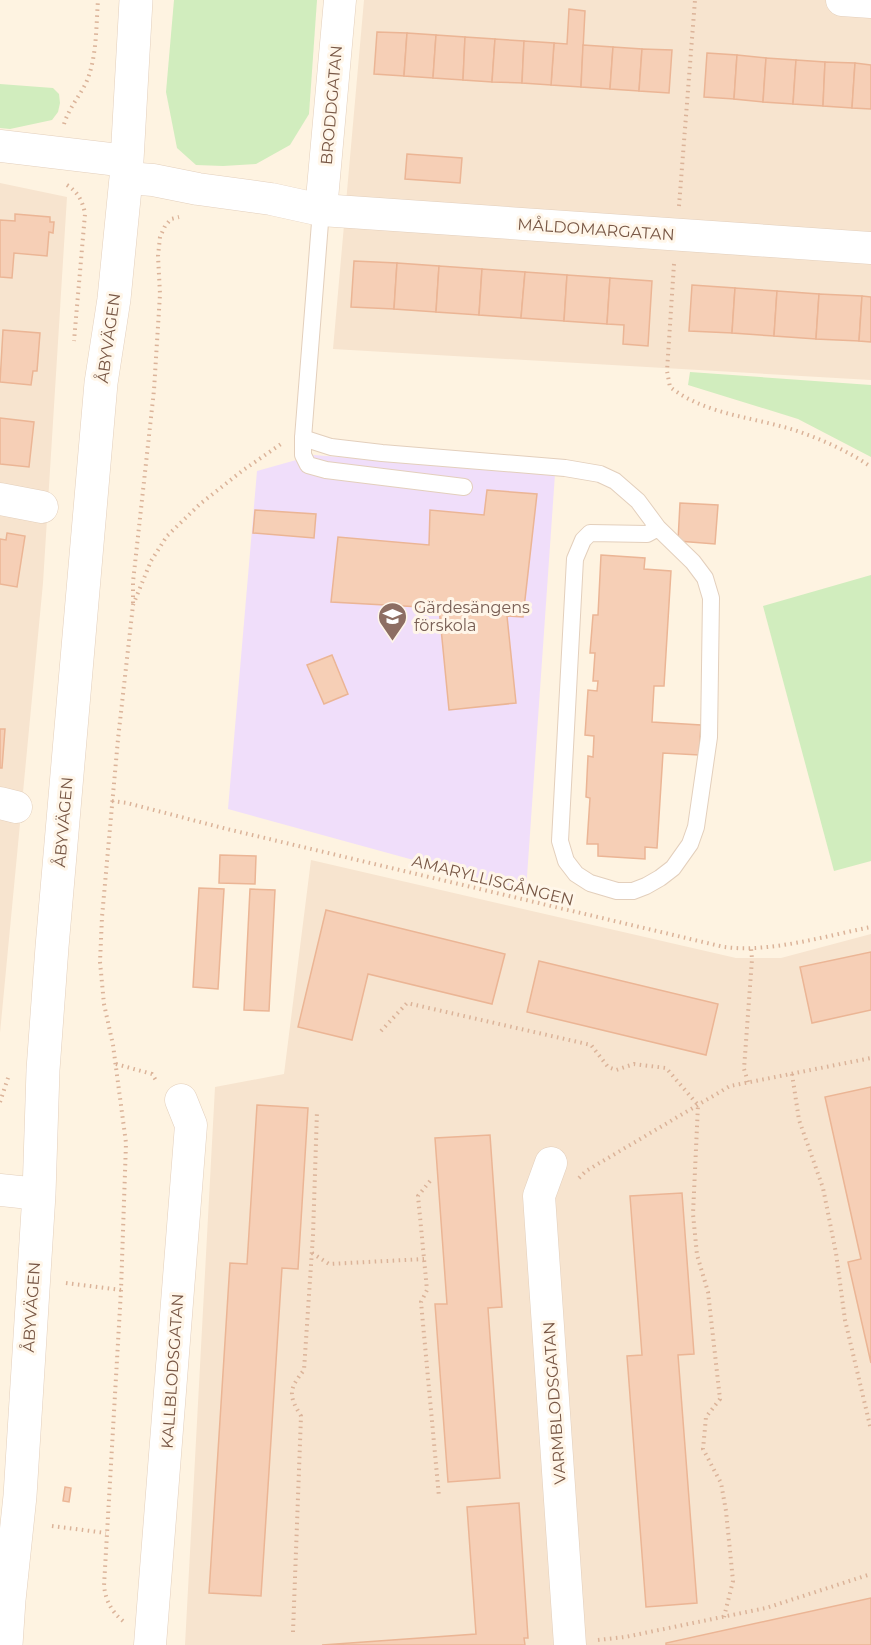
<svg xmlns="http://www.w3.org/2000/svg" width="871" height="1645" viewBox="0 0 871 1645" font-family="Montserrat,sans-serif">
	<style>
		.residential { fill: #f7e4cf }
		.education { fill: #f0defa }
		.green { fill: #d1edbe }
		.building { fill: #f6cfb6; stroke: #ebb595; stroke-width: 1.5 }
		.lines { fill: none; stroke-linecap: round; stroke-linejoin: round }
		.service-casing { stroke: #e3cfbc; stroke-width: 18 }
		.minor-casing { stroke: #e3cfbc; stroke-width: 33 }
		.tertiary-casing { stroke: #e3cfbc; stroke-width: 34 }
		.path { stroke: #dbb399; stroke-width: 4; stroke-dasharray: 1.5 4.5; stroke-linecap: butt }
		.service { stroke: #fff; stroke-width: 16 }
		.minor { stroke: #fff; stroke-width: 32 }
		.tertiary { stroke: #fff; stroke-width: 33 }
		.labels { text-anchor: middle; stroke-width: 6; stroke-linejoin: round; paint-order: stroke }
		.street-label { font-size: 16px; fill: #785745; stroke: #fff6e9 }
		.education-label { font-size: 16px; fill: #785e54; stroke: #fff6e9; text-anchor: start }
	</style>
	<rect width="100%" height="100%" fill="#fef3e1"/>
	<g class="residential">
		<path d="M364,0h507v380l-538,-31z"/>
		<path d="M0,183l67,14 -24,386 -43,450z"/>
		<path d="M311,860l425,98h45l90,-24v711h-686l30,-558 69,-13z"/>
	</g>
	<path class="education" d="M314,455l241,19 -29,417 -298,-82 29,-338z"/>
	<g class="green">
		<path d="M174,0h143l-8,114 -19,31 -34,19 -33,2 -27,-1 -19,-17 -11,-56z"/>
		<path d="M0,84l53,4 6,6 1,9 -2,9 -6,8 -42,9 -10,-1z"/>
		<path d="M690,372l181,13v72l-73,-38 -110,-34z"/>
		<path d="M871,575v286l-37,10 -71,-265z"/>
	</g>
	<g class="building">
		<path d="M569,9l16,2 -4,76 -30,-2 3,-42 13,1z"/>
		<path d="M377,32l30,1 -3,43 -30,-2z"/>
		<path d="M407,33l29,2 -3,43 -29,-2z"/>
		<path d="M436,35l29,2 -2,43 -30,-2z"/>
		<path d="M465,37l30,2 -3,43 -29,-2z"/>
		<path d="M495,39l29,2 -2,42 -30,-1z"/>
		<path d="M524,41l30,2 -3,42 -29,-2z"/>
		<path d="M583,45l30,2 -3,42 -29,-2z"/>
		<path d="M613,47l29,2 -3,42 -29,-2z"/>
		<path d="M642,49l30,1 -3,43 -30,-2z"/>
		<path d="M707,53l30,2 -3,44 -30,-2z"/>
		<path d="M737,55l29,3 -3,44 -29,-3z"/>
		<path d="M766,58l30,2 -3,44 -30,-2z"/>
		<path d="M796,60l29,2 -2,44 -30,-2z"/>
		<path d="M825,62l30,1 -3,45 -29,-2z"/>
		<path d="M855,63l16,2v44l-19,-1z"/>
		<path d="M407,154l55,4 -2,25 -55,-4z"/>
		<path d="M15,214l35,3v5h4l-1,11 -4,-1 -2,24 -33,-3 -2,25 -12,-1v-57l15,1z"/>
		<path d="M354,261l43,2 -3,46 -43,-2z"/>
		<path d="M397,263l42,3 -3,46 -42,-3z"/>
		<path d="M439,266l43,3 -3,46 -43,-3z"/>
		<path d="M482,269l43,3 -4,46 -42,-3z"/>
		<path d="M525,272l42,3 -3,46 -43,-3z"/>
		<path d="M567,275l43,3 -3,46 -43,-3z"/>
		<path d="M610,278l42,3 -4,65 -25,-2 1,-19 -17,-1z"/>
		<path d="M692,285l43,3 -3,45 -43,-2z"/>
		<path d="M735,288l42,3 -3,45 -42,-3z"/>
		<path d="M777,291l42,3 -3,45 -42,-3z"/>
		<path d="M819,294l43,2 -3,45 -43,-2z"/>
		<path d="M862,296l9,1v45l-12,-1z"/>
		<path d="M3,330l37,3 -3,38h-4l-2,14 -31,-3z"/>
		<path d="M0,418l34,4 -5,45 -29,-3z"/>
		<path d="M487,490l50,4 -14,123 -16,-1 9,87 -67,7 -10,-102 -108,-6 7,-65 91,8 1,-35 54,5z"/>
		<path d="M680,503l38,2 -3,39 -37,-3z"/>
		<path d="M255,510l61,4 -2,24 -61,-5z"/>
		<path d="M7,533l18,3 -8,51 -17,-3v-45l6,1z"/>
		<path d="M601,555l44,3 -1,11 27,2 -7,115h-10l-2,36 49,3 -2,30 -36,-2 -6,95 -12,-1v12l-47,-3v-12h-11l3,-46 -4,-1 2,-41 5,1 1,-21 -9,-1 3,-45 9,1 1,-10h-5l2,-28h-5l3,-38h5z"/>
		<path d="M332,655l16,39 -24,10 -17,-39z"/>
		<path d="M0,729h5l-3,39h-2z"/>
		<path d="M220,855l36,1 -1,28 -36,-1z"/>
		<path d="M199,888l25,1 -6,100 -25,-2z"/>
		<path d="M250,889l25,1 -6,121 -25,-1z"/>
		<path d="M326,910l179,44 -13,50 -124,-30 -16,66 -54,-13z"/>
		<path d="M871,952v58l-59,13 -12,-56z"/>
		<path d="M539,961l179,43 -12,51 -179,-43z"/>
		<path d="M871,1087v276l-23,-101 13,-3 -36,-162z"/>
		<path d="M257,1105l51,3 -10,161 -16,-1 -21,328 -52,-3 21,-330 17,1z"/>
		<path d="M490,1135l12,172 -14,1 12,170 -52,4 -13,-178h12l-12,-166z"/>
		<path d="M682,1193l12,161 -16,1 19,248 -51,4 -19,-251 15,-1 -12,-159z"/>
		<path d="M65,1487l6,1 -2,14 -6,-1z"/>
		<path d="M519,1503l9,135h-4l1,7h-203l154,-11 -9,-127z"/>
		<path d="M871,1598v47h-205v-2z"/>
	</g>
	<g class="lines">
		<defs>
			<g id="service">
				<path d="M321,210l-18,228v17l5,10 18,5 138,17"/>
				<path d="M303,438l28,9 51,6 183,15 35,6 15,7 23,20 20,27 35,34 12,16 6,20 -2,139 -13,90 -6,17 -17,24 -13,10 -14,8 -13,5h-16l-27,-8 -14,-9 -10,-13 -6,-20 15,-282 8,-19 7,-7 57,1 11,-6"/>
			</g>
			<g id="minor">
				<path d="M842,0l29,2"/>
				<path d="M0,146l127,15"/>
				<path d="M126,178l27,2 45,9 73,10 50,11 550,38"/>
				<path d="M321,210l19,-210"/>
				<path d="M0,499l42,8"/>
				<path d="M0,803l16,4"/>
				<path d="M551,1163l-12,33 31,449"/>
				<path d="M0,1190l39,4"/>
				<path d="M150,1645l41,-520 -10,-25"/>
			</g>
			<path id="tertiary" d="M6,1645l3,-45 11,-104 19,-302 4,-124 9,-123 49,-564 13,-84 12,-121 10,-178"/>
		</defs>
		<use href="#service" class="service-casing"/>
		<use href="#minor" class="minor-casing"/>
		<use href="#tertiary" class="tertiary-casing"/>
		<g class="path">
			<path d="M64,124c5,-16 15,-27 22,-41 11,-25 10,-56 12,-83"/>
			<path d="M67,185c11,7 16,17 18,29l-11,127"/>
			<path d="M679,206l16,-206"/>
			<path d="M674,264l-7,107 3,16c37,29 87,30 130,45 25,9 50,20 71,35"/>
			<path d="M133,603v-21l21,-192 6,-96 -2,-38 2,-19 5,-11 6,-7 8,-2"/>
			<path d="M112,801l15,2 100,26 497,118c46,6 101,-11 147,-20"/>
			<path d="M381,1031l26,-28 184,42 17,22 8,3 18,-6 32,4 32,37 -5,109 4,41 11,37 12,107 -14,18 -3,32 18,34 5,28 7,70 -9,36"/>
			<path d="M116,1064l36,10 5,8"/>
			<path d="M792,1074l7,46 24,68 13,65 9,67 26,110"/>
			<path d="M748,1082l-4,-13 8,-110 -1,-11"/>
			<path d="M0,1102l9,-27"/>
			<path d="M579,1178l7,-7 144,-85 141,-28"/>
			<path d="M430,1181l-12,15 9,94 -6,12 18,195"/>
			<path d="M312,1253l17,11 95,-5"/>
			<path d="M66,1283l55,7"/>
			<path d="M52,1526l54,7"/>
			<path d="M123,1621c-12,-10 -17,-20 -19,-35l17,-296 5,-147 -13,-98 -9,-41 -4,-42 2,-45 16,-178 15,-134 18,-44 16,-25 33,-32 42,-33 39,-27"/>
			<path d="M293,1632l8,-216c-13,-21 -12,-27 3,-46l9,-135 4,-124"/>
			<path d="M598,1640l27,-3 141,-29 105,-34"/>
		</g>
		<use href="#service" class="service"/>
		<use href="#minor" class="minor"/>
		<use href="#tertiary" class="tertiary"/>
	</g>
	<defs>
		<symbol id="school-pin" viewBox="-11 -11 22 30"><path d="M0 17L-7.5 6A9.5 9.5 0 1 1 7.5 6Z" fill="#8d6e63" stroke="#fff6e9"/><path d="M0-5L7-2L0 1L-7-2ZM-4 1L0 2.5L4 1V4Q0 6-4 4Z" fill="#fff"/></symbol>
	</defs>
	<g fill-rule="evenodd">
		<use href="#school-pin" x="376" y="600" width="33" height="45"/>
	</g>
	<g class="labels">
		<g class="street-label">
			<text transform="translate(331 105) rotate(-85)" y="6">BRODDGATAN</text>
			<text transform="translate(596 229) rotate(4)" y="6">MÅLDOMARGATAN</text>
			<text transform="translate(108 338) rotate(-82)" y="6">ÅBYVÄGEN</text>
			<text transform="translate(63 822) rotate(-85)" y="6">ÅBYVÄGEN</text>
			<text transform="translate(493 880) rotate(14)" y="6">AMARYLLISGÅNGEN</text>
			<text transform="translate(31 1307) rotate(-86)" y="6">ÅBYVÄGEN</text>
			<text transform="translate(172 1371) rotate(-86)" y="6">KALLBLODSGATAN</text>
			<text transform="translate(554 1403) rotate(-94)" y="6">VARMBLODSGATAN</text>
		</g>
		<g class="education-label">
			<text x="414" y="613">Gärdesängens<tspan x="414" dy="18">förskola</tspan></text>
		</g>
	</g>
</svg>
